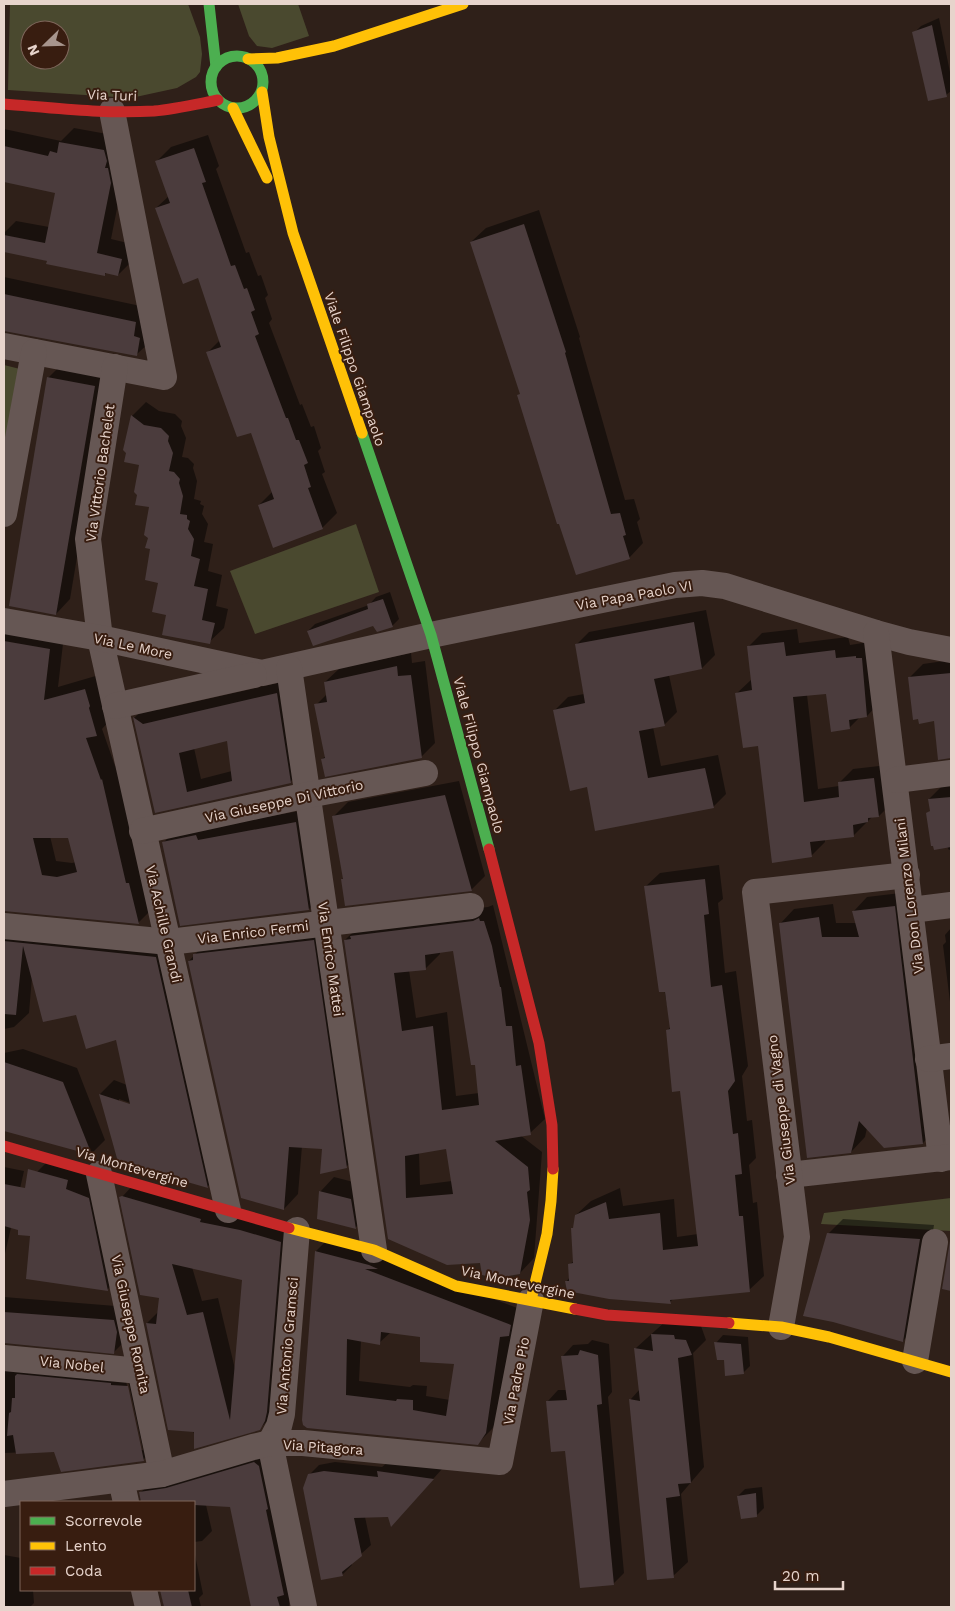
<svg xmlns="http://www.w3.org/2000/svg" width="955" height="1611" viewBox="0 0 955 1611" font-family="'Work Sans',sans-serif">
	<style>
		.green { fill: #4a492f; fill-rule: evenodd }
		.shadow { fill: #0007; fill-rule: evenodd }
		.building { fill: #4b3c3d; fill-rule: evenodd }
		.lines { fill: none; stroke-linecap: round; stroke-linejoin: round }
		.street { stroke: #665754; stroke-width: 26 }
		.fast { stroke: #4caf50; stroke-width: 11 }
		.slow { stroke: #ffc107; stroke-width: 11 }
		.jam { stroke: #c62828; stroke-width: 11 }
		.labels { text-anchor: middle; stroke-width: 4; stroke-linejoin: round; paint-order: stroke }
		.street-label { font-size: 14px; fill: #e7d4cc; stroke: #381d10 }
	</style>
	<rect width="100%" height="100%" fill="#2f2019"/>
	<g class="green">
		<path d="M10,4h178l12,33 2,17 -2,18 -4,5 -19,11 -46,10 -123,-8zM30,30h30v30h-30z"/>
		<path d="M238,4h60l11,32 -37,12 -15,-2 -8,-10z"/>
		<path d="M4,365l16,4 -16,92z"/>
		<path d="M356,524l23,68 -124,42 -25,-63z"/>
		<path d="M951,1198v33l-130,-7 3,-11z"/>
	</g>
	<g class="shadow">
		<path d="M939,18l12,59v14l-5,4 -32,-62 7,-7z"/>
		<path d="M74,128l44,8 7,32 -14,71 25,6 -4,16 -14,14 -11,-3 -3,3 -100,-25v-17l12,-12 33,6 8,-35 -53,-11v-52l57,12z"/>
		<path d="M208,135l11,31 -3,3 30,84 3,-1 9,24 3,-1 7,20 -3,3 7,21 -3,4 31,82 2,-1 9,23 3,-1 7,22 -3,3 7,21 -3,2 15,39 -15,15 -63,-23 13,-13 -21,-61 -43,-79 12,-12 -21,-63 -43,-69 13,-12 -12,-35 14,-14z"/>
		<path d="M539,210l41,127 -1,1 46,162 9,-1 6,20 -3,3 6,21 -14,15 -108,-165 -50,-151 15,-14z"/>
		<path d="M4,277l146,31 1,33 -15,14 -132,-25z"/>
		<path d="M63,363l45,9 -38,227 -14,15 -8,-236z"/>
		<path d="M146,402l13,9 16,3 7,7 -1,5 5,12 -4,19 6,1 6,6 -1,4 4,13 -3,18 7,2 -1,3 4,2 -2,8 6,10 -4,18 9,2 -5,27 14,4 -6,31 12,3 -4,19 -15,14 -41,-28 -9,-32 -10,-44 2,-32 -11,-42 -8,-48z"/>
		<path d="M390,592l9,27 -7,7 -18,-2 -66,7 7,-7 54,-19 7,-8z"/>
		<path d="M706,610l9,45 -13,13 -33,7 8,37 -13,13 -11,2 8,39 57,-11 8,39 -13,13 -125,-21 -33,-76 13,-13 16,-3 -8,-49 13,-13z"/>
		<path d="M4,624l60,11 -6,52 41,-12 11,45 -8,9 13,37h1l36,143 -14,14 -134,-13zM50,836h19l7,26 -4,1 -16,-2z"/>
		<path d="M797,629l2,14 49,-6 2,8 19,-3 11,60 -13,14 -7,1 -11,11 -22,-36 -20,3 11,94 21,-3v-3l14,-14 35,-4 5,37 -14,14 -7,1 -19,19 -28,3v3l-14,14 -75,-162 16,-15 -4,-32 14,-14z"/>
		<path d="M411,653l1,10 13,-2 10,82 -14,14 -99,2 4,-3 -10,-51 11,-11 -2,-12 15,-14z"/>
		<path d="M951,660v98h-12l-4,-38 -26,-42 14,-14z"/>
		<path d="M291,680l13,88 -14,14 -134,29 -22,-93 14,-14 10,6zM228,740l4,31 -31,8 -7,-31z"/>
		<path d="M951,780v69l-2,1 -21,-37 3,-3 -2,-11 14,-14z"/>
		<path d="M459,781l26,95 -14,14 -129,-11 2,-1 -10,-62 14,-14z"/>
		<path d="M310,809l13,86 -14,14 -145,-67 14,-14 55,-5z"/>
		<path d="M719,865l4,34 -5,4 7,70 11,-2 12,95 -6,10 5,45 5,-1 4,38 -7,7 4,38 4,-1 7,74 -15,14 -75,8 -4,4 -104,-20 4,-5 -1,-12 6,-5 1,-45 15,-14 29,-13 3,18 51,-7 3,38 21,-3 -16,-144 -14,-60 3,-4 -26,-139 15,-14z"/>
		<path d="M909,892l28,236 -14,15 -56,-15 -2,9 -14,15 -71,-228 14,-15 39,-5 3,19h21l-4,-11 14,-15z"/>
		<path d="M493,905l52,214 -15,14 -10,2 22,17 -8,106 -14,15 -131,-35 -44,-298 14,-14 7,-4 122,-15zM454,949l22,115 3,29 -23,3 -9,-84 -31,6 -7,-48 17,-2 14,-14v-3zM447,1148l5,33 -32,4 -1,-33z"/>
		<path d="M4,915l166,28 51,230 -14,14 -88,-26 -19,-67 14,-14 13,5 -10,-47 -40,-25 -45,-36 -3,36 -15,14 -10,2zM119,1099l17,6 -17,-3z"/>
		<path d="M328,926l33,226 -15,15 -23,-19 -21,-2 -4,48 -14,15 -95,-248 19,-21z"/>
		<path d="M951,928v82l-8,-65 3,-3 -1,-7z"/>
		<path d="M23,1049l54,19 28,72 -14,14 -83,-24h-4v-77z"/>
		<path d="M51,1158l52,25 19,92 -14,14 -81,-11 10,-106z"/>
		<path d="M4,1167l20,4 -20,87z"/>
		<path d="M334,1177l31,8 5,29 -15,14 -35,-36z"/>
		<path d="M135,1183l160,45 -21,186 -15,15 -61,16 -5,-14 -46,-108 12,-12 1,-14 -39,-99zM192,1267l51,12 -8,90 -17,-71 -16,3z"/>
		<path d="M843,1219l91,6 -17,101 -14,15 -74,-108z"/>
		<path d="M330,1237l195,74 -25,106 -8,12 -15,15 -169,-17 8,-176zM391,1332l30,4 34,27 -5,37 -24,-4 1,-10 -14,-1 -3,2 -51,-6 2,-41 18,3z"/>
		<path d="M4,1297l124,10v31l-14,14 -110,-10z"/>
		<path d="M667,1320l34,6 5,14 -13,13 11,114 -23,27 7,68 -15,14 -25,3 -17,-180 9,-10 -4,-41z"/>
		<path d="M723,1335l25,2 2,29 -7,7 -18,-14 -9,-16z"/>
		<path d="M592,1340l17,4 3,48 -4,5 16,176 -11,11 -47,-135 -18,-48 10,-11h9l-4,-34 10,-11 15,-1z"/>
		<path d="M4,1348l121,22 32,76 -14,14 -88,-9 -51,2zM128,1380l15,70h-3l-14,-69z"/>
		<path d="M264,1453l26,134 -1,20h-36l-22,-101 -25,-1 6,26 -10,10 -8,1v-40h-51l-2,-10 10,-9 28,-4 45,-10 6,-6z"/>
		<path d="M335,1462l47,5 6,-5 54,7 -42,47 -35,1 6,28 -20,18 1,2 -10,10 -33,-100 10,-10z"/>
		<path d="M762,1487l2,21 -7,7 -19,-19 7,-7z"/>
		<path d="M194,1550l9,44 -4,4 2,9h-37l-3,-17h33z"/>
		<path d="M4,1555l17,3v32h12l1,13 -4,4h-26z"/>
	</g>
	<g class="building">
		<path d="M932,25l15,72 -19,4 -16,-69z"/>
		<path d="M59,142l45,8 3,11 -2,7h3l3,15 -14,70 25,6 -4,17 -13,-3v3l-59,-12 1,-3 -43,-9v-17l41,8 10,-50 -51,-11v-36l44,10 2,-5 7,2z"/>
		<path d="M194,148l12,34 -4,1 29,83 4,-1 9,24 3,-1 8,22 -4,2 8,22 -4,2 31,82h2l8,22h3l9,23 -4,2 7,22 -3,1 15,41 -50,19 -15,-43 16,-6 -23,-66 -14,4 -31,-85 15,-5 -23,-69 -15,6 -28,-76 15,-5 -15,-42z"/>
		<path d="M524,224l42,128 -1,1 46,161 9,-1 6,22 -3,1 7,23 -54,16 -17,-51h-2l-40,-129 3,-1 -50,-152z"/>
		<path d="M4,294l132,28 -2,14 6,2 -3,18 -133,-25z"/>
		<path d="M47,377l48,9 -39,229 -47,-9z"/>
		<path d="M131,415l13,10 17,3 8,8 -1,5 5,12 -4,18 5,1 6,7 -1,4 4,13 -3,18 7,1v4l3,2 -2,8 6,10 -3,17 9,3 -6,27 14,3 -6,31 13,3 -5,21 -48,-9 4,-20 -14,-3 6,-29 -13,-3 5,-31 -5,-1 3,-10 -4,-3 5,-28 -14,-2 2,-10 -3,-3 5,-27 -15,-3 2,-9 -3,-3z"/>
		<path d="M383,599l10,28 -16,5 -4,-6 -60,20 -6,-15 61,-22 -1,-5z"/>
		<path d="M694,622l8,47 -48,10 11,47 -26,5 9,47 57,-10 9,40 -119,23 -8,-44 -17,4 -17,-81 32,-7 -10,-59z"/>
		<path d="M4,641l46,8 -6,51 41,-11 5,17 -1,2 8,28 -11,2 15,42 1,-1 24,104h3l10,41 -135,-13zM33,838h35l9,34 -20,5 -15,-2z"/>
		<path d="M784,642l2,14 49,-6 1,8 20,-2v2h6l5,59 -18,3 1,9 -19,3 -5,-38 -33,3 11,105 35,-5 -1,-15 36,-4 5,39 -11,1v4l-15,3 1,12 -44,5 2,15 -40,6 -14,-117 -15,2 -8,-55 17,-3 -5,-44z"/>
		<path d="M397,666l1,10 13,-1 11,83 -97,19 -4,-18 4,-1 -11,-54 13,-2 -3,-20z"/>
		<path d="M951,673v85l-13,2 -4,-39 -15,3 -1,-5 -5,1 -5,-43z"/>
		<path d="M277,693l14,90 -136,30 -22,-96 10,7zM227,741l5,40 -45,11 -8,-39z"/>
		<path d="M445,795l27,96 -127,15 -4,-27h2l-11,-63z"/>
		<path d="M951,797v50l-17,3 -1,-4h-2l-5,-33 4,-2 -2,-12z"/>
		<path d="M296,822l13,88 -129,16 -18,-84 34,-7 2,5z"/>
		<path d="M705,879l4,35 -5,1 7,72 11,-2 13,96 -7,10 5,43 5,-1 4,41 -7,1 4,41h4l7,76 -80,8 1,4 -62,-5 -42,-8 -2,-10h4l-1,-17 5,-1 -2,-35h2l2,-13 31,-13 3,17 51,-6 3,37 35,-4 -18,-155 -8,1 -6,-62 4,-1 -5,-37h-6l-15,-106z"/>
		<path d="M895,906l28,238 -39,4 -25,-27 -8,32 -44,5 -28,-235 40,-6 3,20h37l-7,-26z"/>
		<path d="M479,918l1,3h4l8,25 8,41h1l5,39h6l4,40 5,-1 10,70 -36,6 33,26 2,23 -3,2 3,28 -10,54 -24,4 -14,-3 -2,-12 -33,2 -59,-26 -44,-299 7,-1 -1,-3 123,-15zM453,951l18,114h4l4,40 -37,5 -9,-84 -31,5 -8,-58 32,-3 -1,-15zM446,1149l7,45 -47,4 -1,-42z"/>
		<path d="M314,940l33,228 -27,6 2,-25 -33,-2 -5,63 -43,-12 -53,-237 5,-1v-6z"/>
		<path d="M4,941l152,16 52,231 -90,-26 -19,-68 31,10 -14,-64 -30,9 -10,-34 -33,7 -20,-76 -7,69 -12,-1z"/>
		<path d="M4,1062l59,20 29,73 -88,-24z"/>
		<path d="M28,1169l40,11 -2,9 23,9 19,93 -82,-12 4,-43 -12,-1v-5l-14,-4v-42l21,4z"/>
		<path d="M319,1191l32,8 5,30 -39,-10z"/>
		<path d="M122,1196l79,23 -1,3 40,8 41,12 -14,170 -2,9 -5,9 -66,19v-17l-26,-2 -22,-107 10,1 3,-26 -19,-3 -21,-98zM172,1264l70,16 -12,140 -27,-108 -16,3z"/>
		<path d="M827,1233l93,6 -17,103 -70,-20 -30,-6z"/>
		<path d="M950,1241h1v50l-9,-2z"/>
		<path d="M315,1251l54,14 9,4h-13l146,56 -2,11 -9,1 -14,96 -8,12 -171,-17 -4,-3 -1,-5zM381,1332l39,5v25l34,2 -8,52 -33,-6v-10l-16,-1 -1,2 -50,-6 1,-56 33,6z"/>
		<path d="M4,1312l110,8 3,12 -3,22 -110,-11z"/>
		<path d="M651,1334l23,1 1,4 11,1 6,15 -14,3 13,125 -13,1 2,12 -14,2 8,80 -27,2 -18,-181 11,2 -6,-53 19,3z"/>
		<path d="M714,1342l27,2 3,30 -19,2 -1,-16h-7z"/>
		<path d="M580,1350l18,5 4,49 -5,1 17,180 -34,3 -15,-137 -14,1 -5,-51 21,-1 -6,-44 17,-1z"/>
		<path d="M17,1374l94,9v2l17,1 16,75 -83,11 -7,-20 -38,2 -3,-19 -6,1 2,-23 2,-1 1,-14h3v-22z"/>
		<path d="M254,1462l5,4 9,43 -2,1 18,85 -7,2 3,10h-29l-21,-100 -36,-2v-3h-53l-2,-10 27,-4z"/>
		<path d="M324,1471l54,6 -1,-6 57,8 -43,48 -3,-10 -34,1 8,38 -20,16 1,4 -22,4 -18,-92 5,-14z"/>
		<path d="M756,1493l1,24 -16,2 -4,-23z"/>
		<path d="M160,1590h28l4,17h-28z"/>
	</g>
	<g class="lines">
		<g class="street">
			<path d="M4,346l160,31 -52,-266"/>
			<path d="M115,367l-27,172 12,99 128,572"/>
			<path d="M4,514l30,-162"/>
			<path d="M4,621l96,17 162,35 169,-38 244,-50 27,-2 23,3 151,47 33,9 42,8"/>
			<path d="M876,633l65,526"/>
			<path d="M289,668l85,582"/>
			<path d="M115,706l139,-31"/>
			<path d="M896,780l55,-7"/>
			<path d="M142,831l166,-36 117,-22"/>
			<path d="M911,910l40,-5"/>
			<path d="M4,926l165,16 302,-36"/>
			<path d="M928,1059l23,-3"/>
			<path d="M99,1174l63,300"/>
			<path d="M789,1175l162,-18"/>
			<path d="M297,1230l-15,184 -3,12 -9,17 34,164"/>
			<path d="M781,1327l16,-90 -42,-345 152,-17"/>
			<path d="M4,1358l136,13"/>
			<path d="M915,1361l20,-119"/>
			<path d="M121,1480l5,22"/>
			<path d="M4,1494l158,-20 91,-27 17,-4h33l197,19 31,-162"/>
			<path d="M144,1590l4,17"/>
		</g>
		<g class="fast">
			<path d="M209,4l7,63"/>
			<circle cx="237" cy="82" r="26"/>
			<path d="M362,433l69,202 58,214"/>
		</g>
		<g class="slow">
			<path d="M248,59l29,-1 57,-12 129,-42"/>
			<path d="M262,92l7,45 24,96 69,200"/>
			<path d="M233,108l34,70"/>
			<path d="M289,1228l85,22 82,36 119,23"/>
			<path d="M531,1300l16,-66 4,-33 2,-32"/>
			<path d="M729,1323l52,4 48,10 122,35"/>
		</g>
		<g class="jam">
			<path d="M4,104c50,4 100,10 150,7 21,-2 43,-7 64,-11"/>
			<path d="M489,849l50,194 13,82 1,44"/>
			<path d="M4,1146l285,82"/>
			<path d="M575,1309l32,6 122,8"/>
		</g>
	</g>
	<g class="labels">
		<g class="street-label">
			<text transform="translate(112 95) rotate(2)" y="5">Via Turi</text>
			<text transform="translate(355 369) rotate(71)" y="5">Viale Filippo Giampaolo</text>
			<text transform="translate(100 473) rotate(-82)" y="5">Via Vittorio Bachelet</text>
			<text transform="translate(634 595) rotate(-10)" y="5">Via Papa Paolo VI</text>
			<text transform="translate(133 646) rotate(12)" y="5">Via Le More</text>
			<text transform="translate(479 755) rotate(75)" y="5">Viale Filippo Giampaolo</text>
			<text transform="translate(284 801) rotate(-12)" y="5">Via Giuseppe Di Vittorio</text>
			<text transform="translate(909 896) rotate(-97)" y="5">Via Don Lorenzo Milani</text>
			<text transform="translate(164 924) rotate(77)" y="5">Via Achille Grandi</text>
			<text transform="translate(253 932) rotate(-7)" y="5">Via Enrico Fermi</text>
			<text transform="translate(331 959) rotate(82)" y="5">Via Enrico Mattei</text>
			<text transform="translate(781 1110) rotate(-97)" y="5">Via Giuseppe di Vagno</text>
			<text transform="translate(132 1167) rotate(16)" y="5">Via Montevergine</text>
			<text transform="translate(518 1282) rotate(12)" y="5">Via Montevergine</text>
			<text transform="translate(131 1324) rotate(78)" y="5">Via Giuseppe Romita</text>
			<text transform="translate(287 1346) rotate(-85)" y="5">Via Antonio Gramsci</text>
			<text transform="translate(72 1364) rotate(6)" y="5">Via Nobel</text>
			<text transform="translate(516 1381) rotate(-79)" y="5">Via Padre Pio</text>
			<text transform="translate(323 1447) rotate(4)" y="5">Via Pitagora</text>
		</g>
	</g>
	<rect width="955" height="1611" fill="none" stroke="#e7d4cc" stroke-width="10"/>
	<rect x="20" y="1501" width="175" height="90" fill="#381d10" stroke="#7e665b"/>
	<rect x="30" y="1517" width="25" height="8" fill="#4caf50" stroke="#7e665b"/>
	<text x="65" y="1526" font-size="15" fill="#e7d4cc">Scorrevole</text>
	<rect x="30" y="1542" width="25" height="8" fill="#ffc107" stroke="#7e665b"/>
	<text x="65" y="1551" font-size="15" fill="#e7d4cc">Lento</text>
	<rect x="30" y="1567" width="25" height="8" fill="#c62828" stroke="#7e665b"/>
	<text x="65" y="1576" font-size="15" fill="#e7d4cc">Coda</text>
	<g transform="translate(45 45) rotate(247)"><circle r="24" fill="#381d10" stroke="#7e665b"/>
	<path d="M0-4L9 19L0 12L-9 19Z" fill="#a7958d"/>
	<text y="-8" font-size="14" font-weight="bold" text-anchor="middle" fill="#e7d4cc">N</text>
	</g>
	<path d="M775 1581v8h68v-8" fill="none" stroke="#e7d4cc" stroke-width="2.5"/>
	<text x="782" y="1581" font-size="15" fill="#e7d4cc" stroke="#381d10" stroke-width="4" paint-order="stroke">20 m</text>
</svg>
